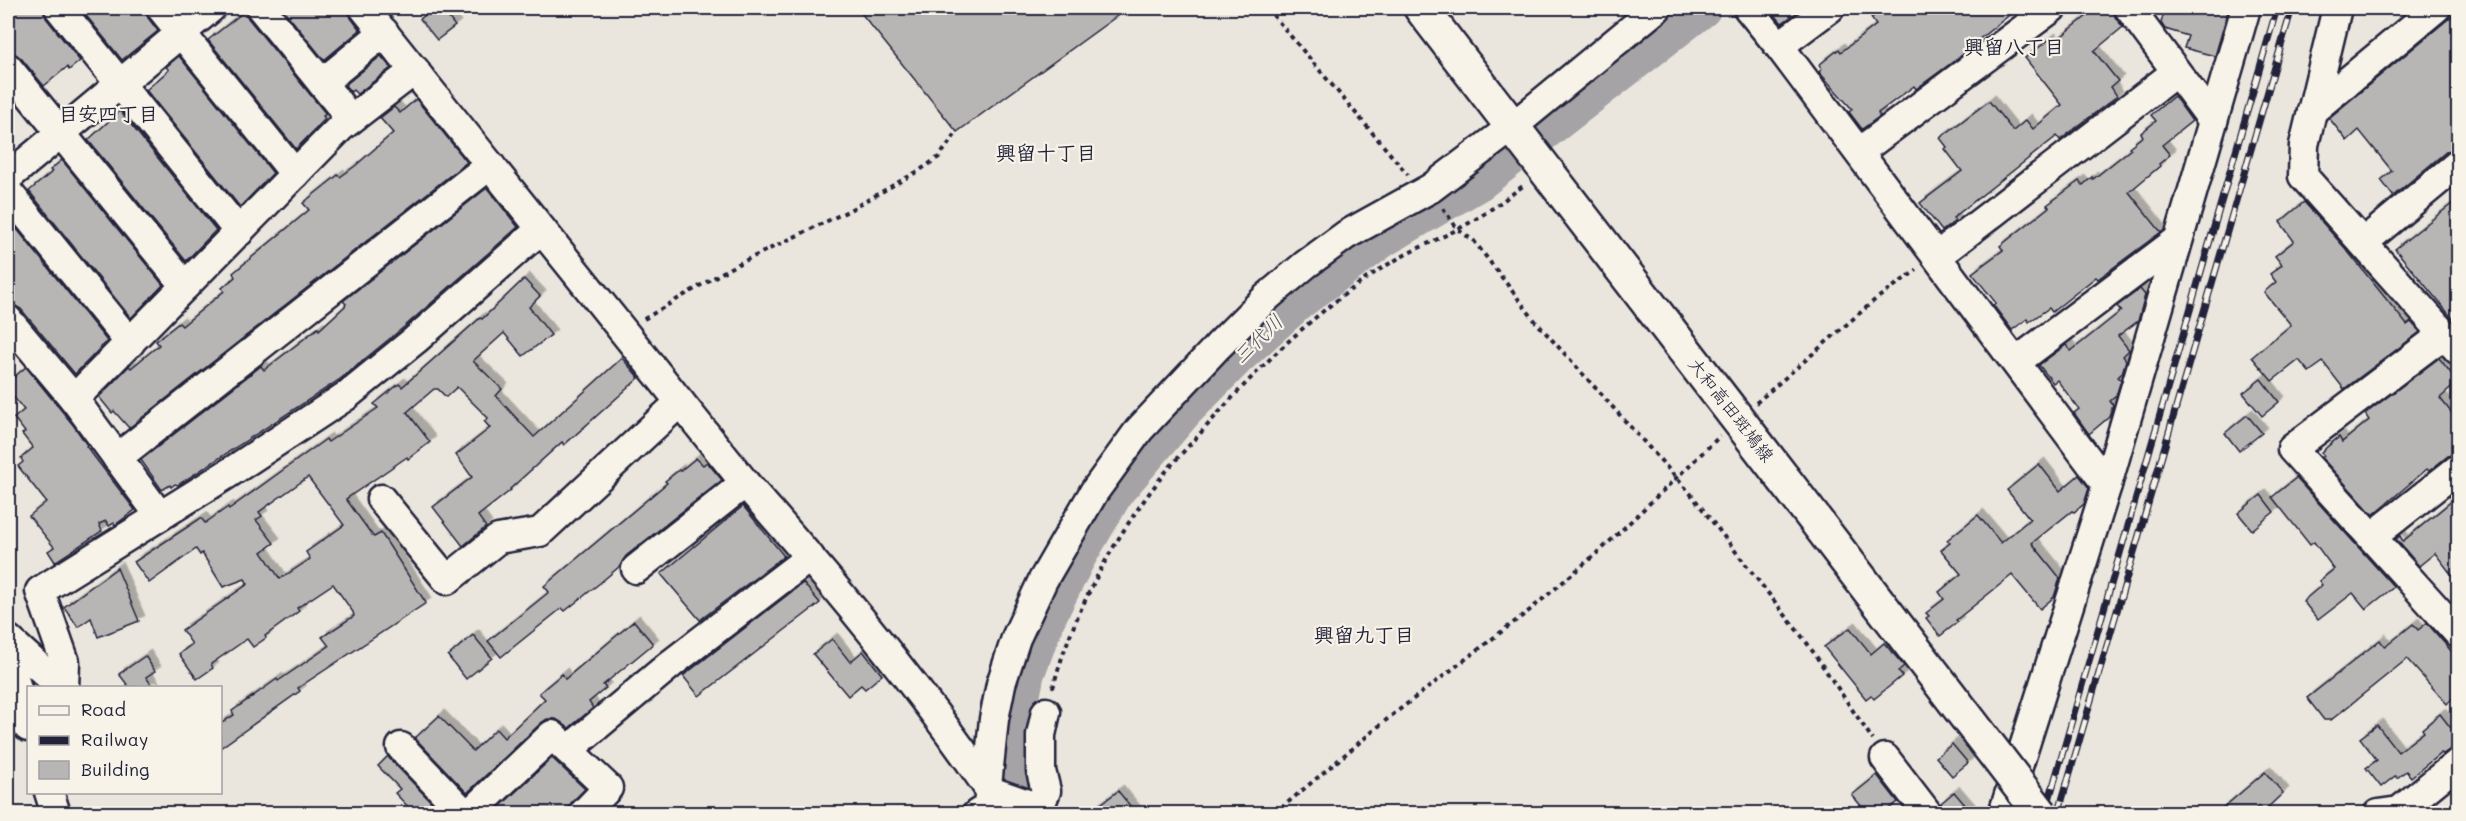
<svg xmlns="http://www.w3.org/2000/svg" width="2466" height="821" viewBox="0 0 2466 821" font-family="Mali,'Klee One',sans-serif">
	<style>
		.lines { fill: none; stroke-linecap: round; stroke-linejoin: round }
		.river { stroke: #a6a3a6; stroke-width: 39 }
		.building { fill: #b8b6b5; stroke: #22223b; stroke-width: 1.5; fill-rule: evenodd; filter: url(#shadow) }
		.minor-casing { stroke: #22223b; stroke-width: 33 }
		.major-casing { stroke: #22223b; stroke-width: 38 }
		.path { stroke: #22223b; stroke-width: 4; stroke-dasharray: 4.5 4.5; stroke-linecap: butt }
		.minor { stroke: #f7f3e8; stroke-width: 28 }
		.major { stroke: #f7f3e8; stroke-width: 33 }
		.rail-casing { stroke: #22223b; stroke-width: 7 }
		.rail { stroke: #f7f3e8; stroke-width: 4.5; stroke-dasharray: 14; stroke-linecap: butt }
		.major-bridge-casing { stroke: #22223b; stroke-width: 38; stroke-linecap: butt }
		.major-bridge { stroke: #f7f3e8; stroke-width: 33 }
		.labels { text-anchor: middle; stroke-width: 4.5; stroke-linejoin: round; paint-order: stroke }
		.street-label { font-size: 18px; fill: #22223b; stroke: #f7f3e8 }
		.neighbourhood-label { font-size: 20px; font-weight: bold; fill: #22223b; stroke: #f7f3e8 }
		.water-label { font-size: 20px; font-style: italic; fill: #504f60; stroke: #f7f3e8 }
	</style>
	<defs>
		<filter id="shadow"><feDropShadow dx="5.5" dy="-5.5" stdDeviation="0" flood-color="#0004"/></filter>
	</defs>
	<rect width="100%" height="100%" fill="#eae6de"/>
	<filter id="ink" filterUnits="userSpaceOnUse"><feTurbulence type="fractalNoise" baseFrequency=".0167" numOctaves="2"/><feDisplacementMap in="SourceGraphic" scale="12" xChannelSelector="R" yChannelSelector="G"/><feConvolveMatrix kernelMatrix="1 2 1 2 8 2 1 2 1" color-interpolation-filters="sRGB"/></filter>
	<g filter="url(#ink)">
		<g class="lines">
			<path class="river" d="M1014,814l-5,-16 2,-53 14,-71 21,-56 30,-60 39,-67 69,-81 52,-53 63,-57 82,-61 97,-57 224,-174"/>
		</g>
		<g class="building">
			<path d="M8,8h35l3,10 34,43 -11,9 -2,-3 -23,19 -23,-28 -12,-9 3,-3 -4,-6z"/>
			<path d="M80,8h65l3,10 10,13 -36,29z"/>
			<path d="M282,8h66l3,10 9,12 -36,30z"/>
			<path d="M435,8h6l14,18 -18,14 -17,-21z"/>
			<path d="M857,8h271l-171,124z"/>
			<path d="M1769,8h34l-21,15z"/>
			<path d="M1886,8h132l-46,37 1,2 -57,42 -2,-3 -36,27 2,3 -18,13 -13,-17 3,-3 -33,-37 3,-3 -3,-4 20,-16 2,3 35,-27 -5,-7z"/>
			<path d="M2097,8h16l2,9 8,10 -29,24 24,30 -7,6 6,9 -57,44 -3,-4 -104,82 2,3 -13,10 -22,-28 42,-32 -17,-22 2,-2 -7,-9 49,-37 24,30 13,-11 7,9 29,-24 -37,-47 25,-19 3,4z"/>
			<path d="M2165,8h64l-14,48 -31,-8 4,-12 -23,-7 -4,-6z"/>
			<path d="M245,11l3,7 78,96 -3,2 2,3 -29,30 -88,-109z"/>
			<path d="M2458,11v137l-11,3 -54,45 -12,-16 11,-9 -33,-41 -12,11 -18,-23z"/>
			<path d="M179,56l94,117 -33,34 -94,-117 23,-20 -3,-3z"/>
			<path d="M381,56l10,12 -34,26 -4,-4 -2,2 -6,-7z"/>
			<path d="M2174,96l18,25 -30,24 8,10 -11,9 1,2 -31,26 32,40 -63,47 -2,-2 -44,35 -3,-4 -20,14 -2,-3 -15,11 -19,-25 3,-2 -24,-30 31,-23 -3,-4 49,-39 -2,-2 32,-24 4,4 9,-8 1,2 38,-30 -2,-2 14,-11 -2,-3 15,-12 -5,-6z"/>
			<path d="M416,99l51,63 -338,266 -15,-17 -2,2 -13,-16 30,-31 2,2 28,-23 -3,-4 23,-18 3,3 42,-35 -2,-3 13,-11 -2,-4 76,-63 -6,-7 35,-28 2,2 15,-11 38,-33 -13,-15 14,-11 6,6z"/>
			<path d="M120,111l96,119 -30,31 -98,-121z"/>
			<path d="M62,160l101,125 -32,33 -102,-127 23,-19 -2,-2z"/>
			<path d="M487,188l31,39 -114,100 -65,53 -161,105 -3,-1 -4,3 -1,-2 -8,5 -21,-30 120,-94 3,4 54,-42 1,2 26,-24 1,-2 -3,-3z"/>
			<path d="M2458,199v126l-63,-76z"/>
			<path d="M2304,202l41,46 62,77 4,-3 9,10 -76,57 -21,-27 -14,10 -10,-12 -27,21 -20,-24 39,-32 -27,-33 12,-10 -6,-8 12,-9 -7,-9 19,-15 -14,-19z"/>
			<path d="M8,218l99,123 -32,33 -54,-65 -7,-4 -6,-1z"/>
			<path d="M524,279l16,17 -11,11 22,28 -28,21 -19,-23 -31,28 29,28 -6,7 38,41 88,-79 17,20 -75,67 -2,-3 -52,47 1,1 -33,26 8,11 -23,19 -30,-39 39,-30 -16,-22 34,-27 -6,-7 4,-3 -31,-31 -11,10 -8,-8h-4l-27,23 23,30 -22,17 -1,-2 -61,42 26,36 2,2 7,-4 45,70 -128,85 2,3 -80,57v-24l14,-9 -2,-4 45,-32 1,2 51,-35 -7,-9 32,-21 -1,-4 -20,-28 -36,24 2,3 -34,25 1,2 -13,9 -6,-8 -36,25 2,4 -16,11 -18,-25 13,-10 -10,-14 66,-46 -3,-5 -22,8 -21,-34 -2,2 -4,-6 -47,34 -15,-21 67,-44 4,5 23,-16 1,2 97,-70 2,3 50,-34 -4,-4 25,-20 3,3 78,-69 2,1zM308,477l36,48 -38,27 4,7 -30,20 -18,-27 12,-9 -18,-23 6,-4 -3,-4z"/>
			<path d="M2140,289l5,6 -7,26 -20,15 11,14 -6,6 3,4 -4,13 -4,4 3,3 -5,16 -6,5 3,4 -4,12 -20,17 -15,-21 5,-4 -22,-29 -4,3 -14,-18 27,-20 5,6 50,-40 -4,-5z"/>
			<path d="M2439,358l19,24 -18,16 18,23v32l-10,3 -19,15 -2,-2 -54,46 -51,-57 2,-2 -3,-4 18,-15 3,5 27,-22 -4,-6z"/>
			<path d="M26,367l48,59 13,19 -1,1 49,64 -20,15 -1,-2 -5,3 -3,-5 -7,3 3,7 -47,31 -7,-11 6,-4 -25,-31 17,-14 -28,-36 5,-4 -2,-4 12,-10 -11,-14 3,-2 -11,-14 10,-8 -16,-20v-8z"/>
			<path d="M2261,379l18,23 -17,14 -19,-23z"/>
			<path d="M2247,415l15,18 -23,18 -14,-18z"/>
			<path d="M696,458l7,7 4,-3 15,18 -96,76 -6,10 -20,17 -35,28 -3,-3 -61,49 -13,-16 61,-49 -5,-6 123,-103 -2,-2 14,-11 1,1z"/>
			<path d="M2039,464l21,27 19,-16 10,13 -5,16 -10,8 -2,-1 -40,32 28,35 -6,19 -14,12 -28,-34 -56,45 2,2 -18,14 -14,-18 3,-2 -3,-3 18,-14 -5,-7 22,-18 -20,-24 9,-7 -3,-3 31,-25 23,28 29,-24 -23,-29z"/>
			<path d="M2296,478l98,109 -28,22 -13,-16 -35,27 -15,-19 19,-16 -3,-4 15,-12 -20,-27 -4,3 -38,-48z"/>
			<path d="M2458,490v93l-23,-30 -16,13 -23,-27 4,-3 3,5 50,-41 -3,-3z"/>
			<path d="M2261,495l13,17 -22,18 -14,-17z"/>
			<path d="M743,506l41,50 -84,64 -39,-46z"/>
			<path d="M117,568l22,53 -41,16 -7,-19 -13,9 -14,-20z"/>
			<path d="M803,583l17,20 -121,93 -16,-20z"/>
			<path d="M634,621l19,23 -50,41 3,3 -17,14 4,6 -24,20 -13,-9h-9l-6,4 -74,70 -52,-55 24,-22 34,35 23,-22 8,9 41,-39 -6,-6 23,-19 3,5z"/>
			<path d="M2427,623l31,36v34l-11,11 -40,-45 -76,61h-7l-17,-22 73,-58 5,7 28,-23 5,6z"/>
			<path d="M1850,628l21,26 13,-11 20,23 -6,5 4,5 -28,23 -3,-4 -5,4 -42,-52z"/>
			<path d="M473,635l19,23 -26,21 -18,-23z"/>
			<path d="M832,639l18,23 13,-11 19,24 -17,14 -4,-4 -13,11 -35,-42z"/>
			<path d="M145,656l10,15 -9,6 7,10h-24l-10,-13z"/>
			<path d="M2440,714l18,23v7l-15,10 -2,-1 -30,24 -5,-6 -9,7 -2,-2 -14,11 -15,-19 11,-8 -17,-22 17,-13 21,27 26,-20 -2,-3z"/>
			<path d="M1952,744l16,19 -16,13 -16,-19z"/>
			<path d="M388,756l1,2 53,55h-28l-19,-20 5,-4 -22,-23z"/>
			<path d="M552,758l33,31 -14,14 -4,10h-74z"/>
			<path d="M2265,772l18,21 -19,18 -5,-5 -9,7h-33z"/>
			<path d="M1877,775l21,27 -15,11h-16l-15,-18z"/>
			<path d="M1118,791l18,22h-47z"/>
			<path d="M1954,792l18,21h-28l-3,-10z"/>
		</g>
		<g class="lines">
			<defs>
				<g id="minor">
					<path d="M59,8l180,224"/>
					<path d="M161,8l134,166"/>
					<path d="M261,8l90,111"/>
					<path d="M364,8l381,475c86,97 169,197 242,303l6,6 46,16 4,6"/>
					<path d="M1748,8l31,38 328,439"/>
					<path d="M2129,8l84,113"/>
					<path d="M2337,8l-33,137 -1,31 155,174"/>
					<path d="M1779,46l51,-38"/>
					<path d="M8,68l177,218"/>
					<path d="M322,83l62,-51"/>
					<path d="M2312,111l124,-103"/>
					<path d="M1859,152l193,-144"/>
					<path d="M8,177l203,-169"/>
					<path d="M8,192l122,151"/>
					<path d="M2364,242l94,-78"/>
					<path d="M1937,256l239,-184"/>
					<path d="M8,320l66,79 86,117"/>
					<path d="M2444,334l-152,115 166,184"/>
					<path d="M2016,362l162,-122"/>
					<path d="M74,399l267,-272 74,-57"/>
					<path d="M117,458l373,-293"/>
					<path d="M381,499l66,81 51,-41 42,-7 140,-130"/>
					<path d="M2373,536l85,-67"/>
					<path d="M636,569l109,-86"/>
					<path d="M8,639l54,49"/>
					<path d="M8,657l20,70"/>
					<path d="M64,688l1,-26 -25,-71 189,-118 117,-77 69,-56 126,-111"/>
					<path d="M401,747l64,67"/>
					<path d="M568,750l104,-87 138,-106"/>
					<path d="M1885,758l43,56"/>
					<path d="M987,786l7,-67 7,-35 15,-46 27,-58 51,-88 45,-62 79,-84 49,-49 38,-32 41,-30 85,-47 81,-61 145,-119"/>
					<path d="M49,792l7,22"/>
					<path d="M1039,808l7,-17 -5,-20v-36l5,-23"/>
					<path d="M469,814l83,-79 56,53 -25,26"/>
					<path d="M977,814l8,-5 8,-17"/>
					<path d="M2003,814l104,-329 139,-477"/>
					<path d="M2378,814l21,-3 59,-48"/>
				</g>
				<path id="major" d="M1421,8l362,470"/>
			</defs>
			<use href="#minor" class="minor-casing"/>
			<use href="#major" class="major-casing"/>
			<g class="path">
				<path d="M1267,8l141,167"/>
				<path d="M1443,208l14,21 17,12 62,81 154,171 117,150 66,97"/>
				<path d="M644,319l86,-51 118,-57 72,-41 19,-13 18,-25"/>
				<path d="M1756,403l120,-104 41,-29"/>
				<path d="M1053,688c18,-71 59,-147 104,-205 14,-19 32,-37 48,-55 54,-61 106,-113 174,-158 26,-17 54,-28 81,-42 23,-12 43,-27 64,-43"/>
				<path d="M1274,814l117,-98 139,-106 74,-63 116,-111"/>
			</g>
			<use href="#minor" class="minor"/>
			<use href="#major" class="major"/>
			<defs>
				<g id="rail">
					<path d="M2045,814l232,-806"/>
					<path d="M2058,814l234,-806"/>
				</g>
			</defs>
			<use href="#rail" class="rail-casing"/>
			<use href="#rail" class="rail"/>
			<defs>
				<path id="major-bridge" d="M1783,478l258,336"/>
			</defs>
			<use href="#major-bridge" class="major-bridge-casing"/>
			<use href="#major-bridge" class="major-bridge"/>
		</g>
	</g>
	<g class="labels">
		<g class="street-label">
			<text transform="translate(1731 410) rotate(52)" y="6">大和高田斑鳩線</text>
		</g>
		<g class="neighbourhood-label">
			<text x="2014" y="54">興留八丁目</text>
			<text x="108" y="121">目安四丁目</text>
			<text x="1046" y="160">興留十丁目</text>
			<text x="1364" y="642">興留九丁目</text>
		</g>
		<g class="water-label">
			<text transform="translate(1258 339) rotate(-44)" y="7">三代川</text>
		</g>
	</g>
	<rect width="2466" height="821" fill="none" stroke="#f7f3e8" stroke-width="30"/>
	<rect x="15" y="15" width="2436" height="791" fill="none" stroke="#22223b" stroke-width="2" filter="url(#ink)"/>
	<rect x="27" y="686" width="195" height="108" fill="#f7f3e8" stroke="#a29fa3" stroke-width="1.5"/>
	<rect x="39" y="706" width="30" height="9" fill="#f7f3e8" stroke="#a29fa3" stroke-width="1.5"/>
	<text x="81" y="716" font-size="18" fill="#22223b">Road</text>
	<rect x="39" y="736" width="30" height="9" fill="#22223b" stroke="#a29fa3" stroke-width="1.5"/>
	<text x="81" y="746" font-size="18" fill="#22223b">Railway</text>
	<rect x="39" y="761" width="30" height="18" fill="#b8b6b5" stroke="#a29fa3" stroke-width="1.5"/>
	<text x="81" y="776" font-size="18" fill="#22223b">Building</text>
</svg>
